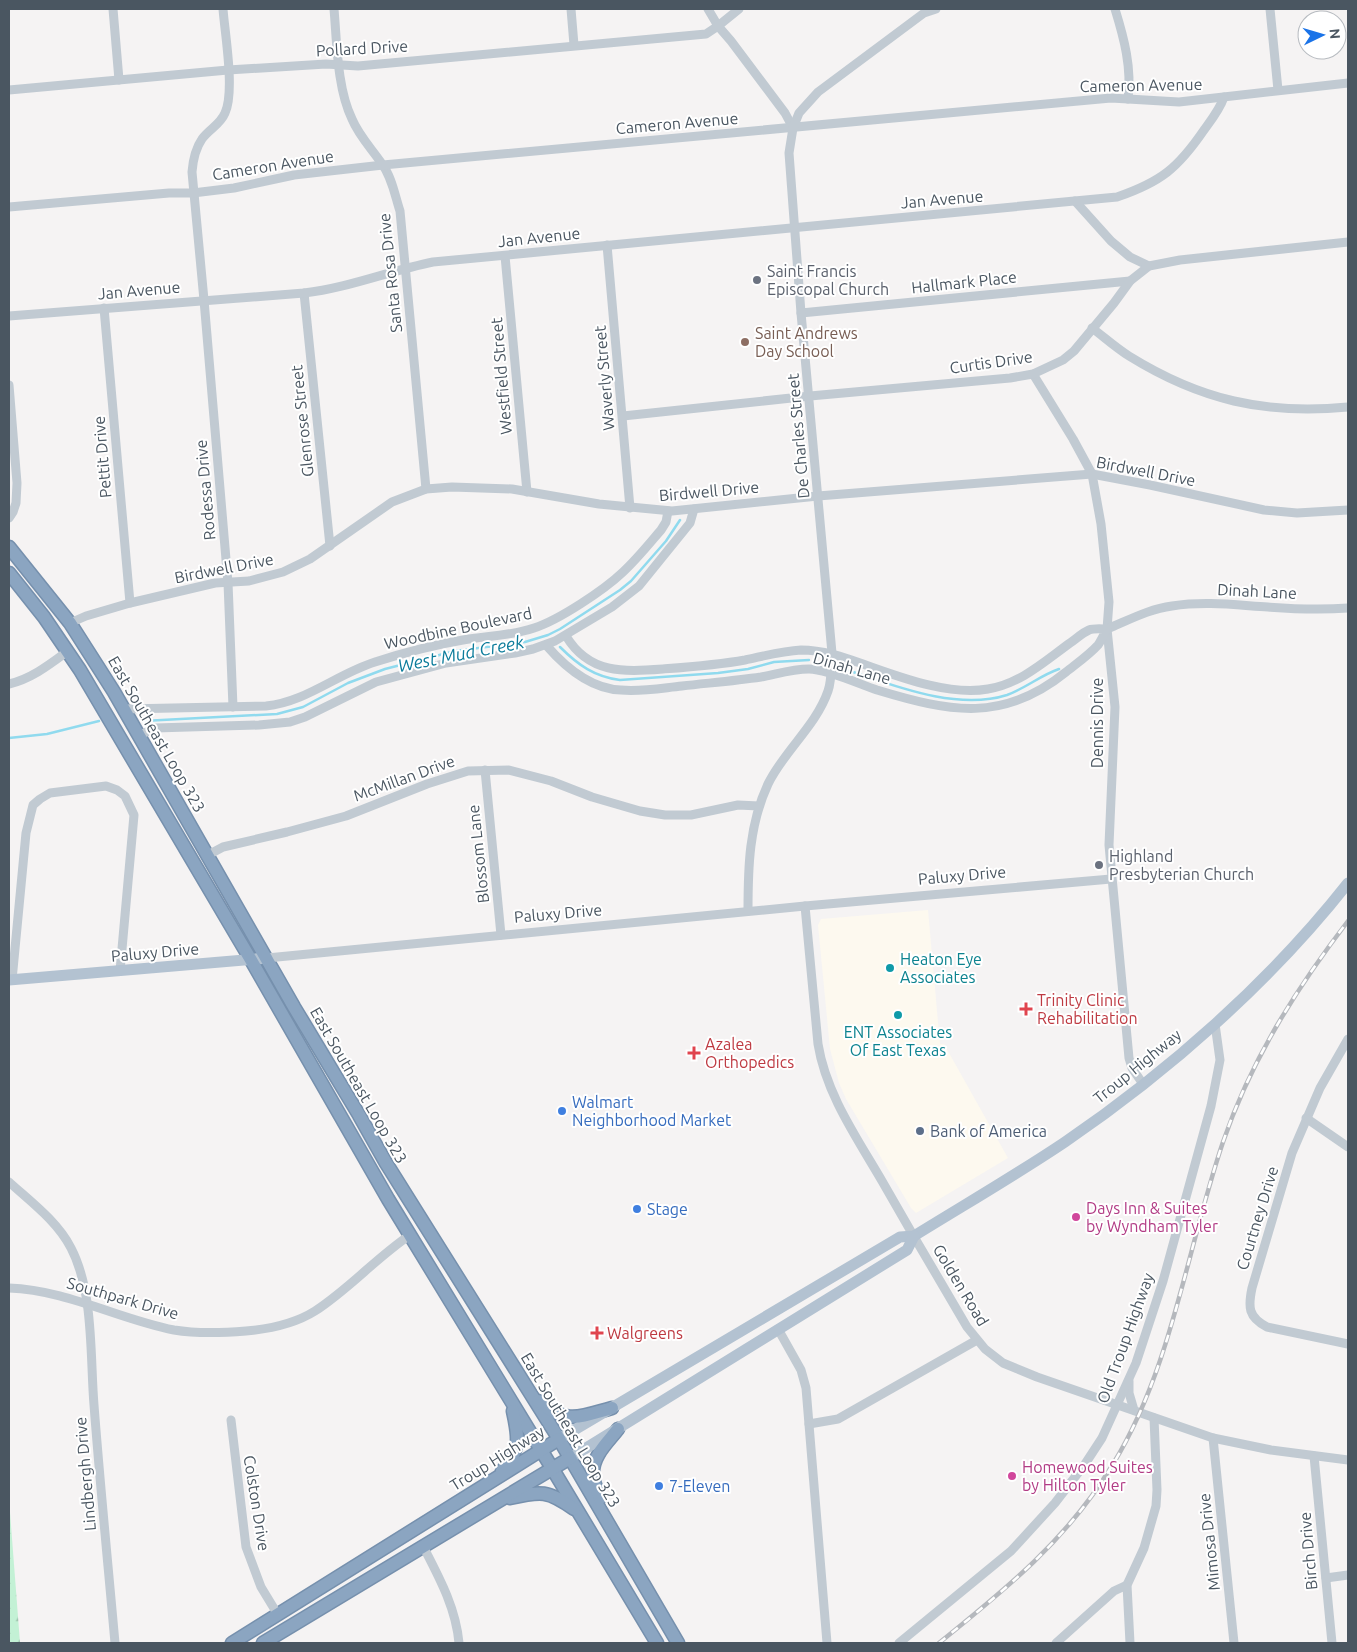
<svg xmlns="http://www.w3.org/2000/svg" width="1357" height="1652" viewBox="0 0 1357 1652" font-family="Ubuntu,sans-serif">
	<style>
		.commercial { fill: #fdf9ef }
		.forest { fill: url(#forest-firs) }
		.lines { fill: none; stroke-linecap: round; stroke-linejoin: round }
		.stream { stroke: #90daee; stroke-width: 2.5 }
		.highway-casing { stroke: #7690ad; stroke-width: 15 }
		.minor { stroke: #c1cad2; stroke-width: 9 }
		.major { stroke: #b3c2d1; stroke-width: 11 }
		.highway { stroke: #8ba5c1; stroke-width: 12 }
		.rail-casing { stroke: #b5b8bd; stroke-width: 4.5 }
		.rail { stroke: #fff; stroke-width: 2.5; stroke-dasharray: 8; stroke-linecap: butt }
		.worship-dot { fill: #6b7280; stroke: #fff; stroke-width: 2 }
		.education-dot { fill: #8d6e63; stroke: #fff; stroke-width: 2 }
		.culture-dot { fill: #0f9aa8; stroke: #fff; stroke-width: 2 }
		.health-dot { fill: #e0444e; stroke: #fff; stroke-width: 2 }
		.shop-dot { fill: #3f7fe0; stroke: #fff; stroke-width: 2 }
		.service-dot { fill: #5c6f8a; stroke: #fff; stroke-width: 2 }
		.hotel-dot { fill: #d1479c; stroke: #fff; stroke-width: 2 }
		.labels { text-anchor: middle; stroke-width: 4; stroke-linejoin: round; paint-order: stroke }
		.street-label { font-size: 16px; fill: #4a5661; stroke: #fff }
		.worship-label { font-size: 16px; fill: #5b616d; stroke: #fff; text-anchor: start }
		.education-label { font-size: 16px; fill: #785e54; stroke: #fff; text-anchor: start }
		.culture-label { font-size: 16px; fill: #0d838f; stroke: #fff; text-anchor: start }
		.health-label { font-size: 16px; fill: #be3a42; stroke: #fff; text-anchor: start }
		.shop-label { font-size: 16px; fill: #366cbe; stroke: #fff; text-anchor: start }
		.service-label { font-size: 16px; fill: #4e5e75; stroke: #fff; text-anchor: start }
		.hotel-label { font-size: 16px; fill: #b23c85; stroke: #fff; text-anchor: start }
		.water-label { font-size: 18px; font-style: italic; fill: #0c7c9b; stroke: #fff }
	</style>
	<defs>
		<pattern id="forest-firs" width="22" height="20" patternUnits="userSpaceOnUse" patternTransform="scale(1.25)"><rect width="22" height="20" fill="#c3f1d5"/><path d="M5 1l3.5 6h-7zM16 11l3.5 6h-7z" fill="#a0c6b0"/></pattern>
	</defs>
	<rect width="100%" height="100%" fill="#f5f3f3"/>
	<path class="commercial" d="M928,910l12,134h4l64,114 -92,55 -5,-5 -65,-109 -7,-16 -9,-34 -12,-124 3,-6z"/>
	<path class="forest" d="M9,1499l11,144h-11z"/>
	<g class="lines">
		<g class="stream">
			<path d="M560,647c18,18 35,30 60,33l98,-7 30,-4 26,-7 35,-2"/>
			<path d="M847,670c48,16 110,41 160,25 19,-7 34,-20 52,-26"/>
			<path d="M143,721l134,-7 26,-7 45,-24 37,-14 70,-18 70,-9 23,-7 12,-6 60,-39 11,-9 35,-40 14,-21"/>
			<path d="M9,738l38,-4 52,-13"/>
		</g>
		<defs>
			<g id="highway">
				<path d="M9,547l61,76 44,69 180,315 65,108 27,48 173,276 119,204"/>
				<path d="M9,573l35,44 36,53 171,290 137,239 164,269 105,175"/>
				<path d="M538,1401c30,24 41,16 74,7"/>
				<path d="M502,1471c19,-22 17,-33 11,-60"/>
				<path d="M510,1498c31,-7 38,-8 64,11"/>
				<path d="M600,1498c-3,-8 -7,-16 -7,-24 -1,-18 15,-32 25,-45"/>
				<path d="M232,1643l327,-204"/>
				<path d="M263,1643l307,-185"/>
			</g>
		</defs>
		<use href="#highway" class="highway-casing"/>
		<g class="minor">
			<path d="M113,9l6,71"/>
			<path d="M223,9c2,26 12,82 2,104 -5,12 -16,16 -23,26 -7,10 -9,21 -10,33l12,128 24,283 5,124"/>
			<path d="M334,9c3,34 3,79 18,110 7,17 20,30 30,45 10,13 13,32 18,47l26,278"/>
			<path d="M571,9l3,36"/>
			<path d="M708,9l10,17 13,15 54,72 8,15"/>
			<path d="M1115,9c9,29 17,59 13,90"/>
			<path d="M1270,9l8,81"/>
			<path d="M9,90l219,-20 98,-6 32,2 348,-32 12,-8 21,-17"/>
			<path d="M1075,201l36,40 19,16 19,9"/>
			<path d="M9,207l160,-14h24l41,-5 60,-13 89,-10 728,-67 68,4 169,-19"/>
			<path d="M607,245l23,263"/>
			<path d="M505,256l22,236"/>
			<path d="M304,293l26,253"/>
			<path d="M104,308l26,295"/>
			<path d="M801,313l329,-32"/>
			<path d="M9,316l295,-23c44,-5 85,-22 129,-31l684,-65c44,-15 61,-29 87,-67 8,-11 16,-21 20,-33"/>
			<path d="M1092,328c12,9 24,20 37,28 71,44 136,59 219,51"/>
			<path d="M1033,374l40,65 19,35 9,50 8,78 -2,27 8,78 -6,138 20,213 3,10 11,16"/>
			<path d="M9,385l8,98 -1,20 -3,9 -4,6"/>
			<path d="M623,416l187,-20 200,-18 23,-4 30,-14 11,-9 40,-48 16,-22 19,-15 31,-6 168,-18"/>
			<path d="M70,623l16,-7 44,-13 85,-20 34,-2 34,-9 27,-13 82,-57 34,-13 26,-2 60,2 87,15 73,7 146,-15 274,-22 58,11 114,25 33,3 51,-3"/>
			<path d="M1107,629c22,-9 42,-20 65,-23 33,-5 63,-1 96,1 26,2 54,3 80,1"/>
			<path d="M546,645c19,22 45,44 75,45 20,2 41,-2 61,-4 26,-3 52,-5 79,-9 16,-3 31,-8 48,-8 18,0 50,15 68,21 73,22 126,33 189,-18 10,-8 23,-17 32,-27 3,-4 6,-11 9,-16 -5,0 -13,-1 -18,1 -7,3 -13,9 -19,13 -25,18 -50,41 -82,46 -39,7 -88,-12 -125,-25 -20,-7 -40,-14 -62,-14 -19,1 -37,6 -56,10 -27,5 -55,7 -82,9 -40,3 -74,5 -97,-33"/>
			<path d="M9,684c22,-5 40,-19 59,-33"/>
			<path d="M125,709l141,-3c40,-4 71,-32 109,-44 28,-9 58,-17 88,-22 23,-4 48,-4 71,-12 25,-8 70,-38 89,-56 14,-13 26,-28 38,-42l5,-8 2,-11"/>
			<path d="M140,735l15,-7 104,-3 31,-3 15,-5 71,-35 70,-19 69,-10 18,-4 22,-8 57,-34 27,-21 51,-63 4,-14"/>
			<path d="M485,770l16,165"/>
			<path d="M208,855l15,-8 64,-15 59,-16 81,-32 41,-13 41,-1 42,11 41,16 48,14 25,4h26l47,-10 21,1"/>
			<path d="M805,906l13,138c8,50 39,94 64,137 28,49 56,97 85,146l18,22 18,14 34,14 176,61 58,12 77,10"/>
			<path d="M748,911c0,-44 1,-86 20,-127 16,-33 48,-58 60,-93 4,-11 3,-26 4,-38l-31,-340 -12,-160 4,-25 6,-15 19,-21 106,-79 12,-4"/>
			<path d="M267,958l538,-52 306,-27"/>
			<path d="M12,980l14,-147 7,-28 7,-6 10,-6 56,-7 11,4 8,6 9,19 -14,156"/>
			<path d="M1348,1039l-28,49 -28,65 -40,135c-4,19 -4,29 15,39l81,17"/>
			<path d="M1306,1118l42,29"/>
			<path d="M9,1182c22,20 48,39 62,66 23,44 19,109 23,157 6,79 14,159 21,238"/>
			<path d="M9,1288c58,2 109,31 165,42 24,4 48,3 72,1 23,-2 50,-8 69,-20 34,-22 61,-53 95,-76"/>
			<path d="M778,1329l23,41 5,18 21,255"/>
			<path d="M1129,1381v12l5,17"/>
			<path d="M231,1420l15,127 15,40 17,28"/>
			<path d="M809,1424l29,-5 139,-79"/>
			<path d="M1213,1438l21,205"/>
			<path d="M1314,1456l18,187"/>
			<path d="M423,1546c16,31 33,62 36,97"/>
			<path d="M1326,1578l22,-3"/>
			<path d="M899,1643l112,-92 44,-48 30,-39 17,-26 34,-75 27,-82 48,-175 9,-46 -5,-36"/>
			<path d="M1056,1643l58,-52 13,-6"/>
			<path d="M1130,1643l-3,-58 17,-37 12,-42 1,-16 -3,-72"/>
		</g>
		<g class="major">
			<path d="M9,980l258,-22"/>
			<path d="M559,1439l341,-202 14,-1c50,-31 102,-61 151,-94 104,-71 205,-160 283,-259"/>
			<path d="M570,1458l337,-208 7,-14"/>
		</g>
		<use href="#highway" class="highway"/>
		<defs>
			<path id="rail" d="M939,1643c67,-54 129,-104 174,-179 59,-96 74,-216 110,-322 28,-82 73,-153 125,-221"/>
		</defs>
		<use href="#rail" class="rail-casing"/>
		<use href="#rail" class="rail"/>
	</g>
	<g class="worship-dot">
		<circle cx="757" cy="280" r="5"/>
		<circle cx="1099" cy="865" r="5"/>
	</g>
	<circle class="education-dot" cx="745" cy="342" r="5"/>
	<g class="culture-dot">
		<circle cx="890" cy="968" r="5"/>
		<circle cx="898" cy="1015" r="5"/>
	</g>
	<g class="health-dot">
		<path d="M1023.5 1001.5h5v5h5v5h-5v5h-5v-5h-5v-5h5z"/>
		<path d="M691.5 1045.5h5v5h5v5h-5v5h-5v-5h-5v-5h5z"/>
		<path d="M594.5 1325.5h5v5h5v5h-5v5h-5v-5h-5v-5h5z"/>
	</g>
	<g class="shop-dot">
		<circle cx="562" cy="1111" r="5"/>
		<circle cx="637" cy="1209" r="5"/>
		<circle cx="659" cy="1486" r="5"/>
	</g>
	<circle class="service-dot" cx="920" cy="1131" r="5"/>
	<g class="hotel-dot">
		<circle cx="1076" cy="1217" r="5"/>
		<circle cx="1012" cy="1476" r="5"/>
	</g>
	<g class="labels">
		<g class="street-label">
			<text transform="translate(362 48) rotate(-3)" y="6">Pollard Drive</text>
			<text transform="translate(1141 85) rotate(-1)" y="6">Cameron Avenue</text>
			<text transform="translate(677 123) rotate(-5)" y="6">Cameron Avenue</text>
			<text transform="translate(273 165) rotate(-9)" y="6">Cameron Avenue</text>
			<text transform="translate(942 199) rotate(-5)" y="6">Jan Avenue</text>
			<text transform="translate(539 237) rotate(-6)" y="6">Jan Avenue</text>
			<text transform="translate(390 273) rotate(-96)" y="6">Santa Rosa Drive</text>
			<text transform="translate(964 282) rotate(-6)" y="6">Hallmark Place</text>
			<text transform="translate(139 290) rotate(-5)" y="6">Jan Avenue</text>
			<text transform="translate(991 362) rotate(-8)" y="6">Curtis Drive</text>
			<text transform="translate(501 376) rotate(-95)" y="6">Westfield Street</text>
			<text transform="translate(604 378) rotate(-95)" y="6">Waverly Street</text>
			<text transform="translate(302 421) rotate(-96)" y="6">Glenrose Street</text>
			<text transform="translate(798 436) rotate(-95)" y="6">De Charles Street</text>
			<text transform="translate(102 457) rotate(-95)" y="6">Pettit Drive</text>
			<text transform="translate(1146 471) rotate(11)" y="6">Birdwell Drive</text>
			<text transform="translate(205 490) rotate(-95)" y="6">Rodessa Drive</text>
			<text transform="translate(709 491) rotate(-5)" y="6">Birdwell Drive</text>
			<text transform="translate(224 568) rotate(-11)" y="6">Birdwell Drive</text>
			<text transform="translate(1257 591) rotate(3)" y="6">Dinah Lane</text>
			<text transform="translate(458 628) rotate(-12)" y="6">Woodbine Boulevard</text>
			<text transform="translate(852 668) rotate(16)" y="6">Dinah Lane</text>
			<text transform="translate(1097 723) rotate(-90)" y="6">Dennis Drive</text>
			<text transform="translate(157 734) rotate(60)" y="6">East Southeast Loop 323</text>
			<text transform="translate(404 778) rotate(-20)" y="6">McMillan Drive</text>
			<text transform="translate(478 854) rotate(-96)" y="6">Blossom Lane</text>
			<text transform="translate(962 875) rotate(-5)" y="6">Paluxy Drive</text>
			<text transform="translate(558 913) rotate(-5)" y="6">Paluxy Drive</text>
			<text transform="translate(155 952) rotate(-5)" y="6">Paluxy Drive</text>
			<text transform="translate(1137 1066) rotate(-39)" y="6">Troup Highway</text>
			<text transform="translate(359 1085) rotate(60)" y="6">East Southeast Loop 323</text>
			<text transform="translate(1257 1218) rotate(-73)" y="6">Courtney Drive</text>
			<text transform="translate(961 1285) rotate(59)" y="6">Golden Road</text>
			<text transform="translate(123 1298) rotate(16)" y="6">Southpark Drive</text>
			<text transform="translate(1125 1338) rotate(-70)" y="6">Old Troup Highway</text>
			<text transform="translate(571 1430) rotate(59)" y="6">East Southeast Loop 323</text>
			<text transform="translate(497 1458) rotate(-32)" y="6">Troup Highway</text>
			<text transform="translate(85 1474) rotate(-95)" y="6">Lindbergh Drive</text>
			<text transform="translate(257 1503) rotate(81)" y="6">Colston Drive</text>
			<text transform="translate(1209 1542) rotate(-96)" y="6">Mimosa Drive</text>
			<text transform="translate(1308 1551) rotate(-95)" y="6">Birch Drive</text>
		</g>
		<g class="worship-label">
			<text x="767" y="277">Saint Francis<tspan x="767" dy="18">Episcopal Church</tspan></text>
			<text x="1109" y="862">Highland<tspan x="1109" dy="18">Presbyterian Church</tspan></text>
		</g>
		<g class="education-label">
			<text x="755" y="339">Saint Andrews<tspan x="755" dy="18">Day School</tspan></text>
		</g>
		<g class="culture-label">
			<text x="900" y="965">Heaton Eye<tspan x="900" dy="18">Associates</tspan></text>
			<text x="898" y="1038" text-anchor="middle">ENT Associates<tspan x="898" dy="18">Of East Texas</tspan></text>
		</g>
		<g class="health-label">
			<text x="1037" y="1006">Trinity Clinic<tspan x="1037" dy="18">Rehabilitation</tspan></text>
			<text x="705" y="1050">Azalea<tspan x="705" dy="18">Orthopedics</tspan></text>
			<text x="607" y="1339">Walgreens</text>
		</g>
		<g class="shop-label">
			<text x="572" y="1108">Walmart<tspan x="572" dy="18">Neighborhood Market</tspan></text>
			<text x="647" y="1215">Stage</text>
			<text x="669" y="1492">7-Eleven</text>
		</g>
		<g class="service-label">
			<text x="930" y="1137">Bank of America</text>
		</g>
		<g class="hotel-label">
			<text x="1086" y="1214">Days Inn &amp; Suites<tspan x="1086" dy="18">by Wyndham Tyler</tspan></text>
			<text x="1022" y="1473">Homewood Suites<tspan x="1022" dy="18">by Hilton Tyler</tspan></text>
		</g>
		<g class="water-label">
			<text transform="translate(461 654) rotate(-11)" y="6">West Mud Creek</text>
		</g>
	</g>
	<rect width="1357" height="1652" fill="none" stroke="#4a5661" stroke-width="20"/>
	<g transform="translate(1322 35) rotate(85)"><circle r="24" fill="#ffffff" stroke="#b7bbc0"/>
	<path d="M0-4L9 19L0 12L-9 19Z" fill="#1a73e8"/>
	<text y="-8" font-size="14" font-weight="bold" text-anchor="middle" fill="#4a5661">N</text>
	</g>
</svg>
